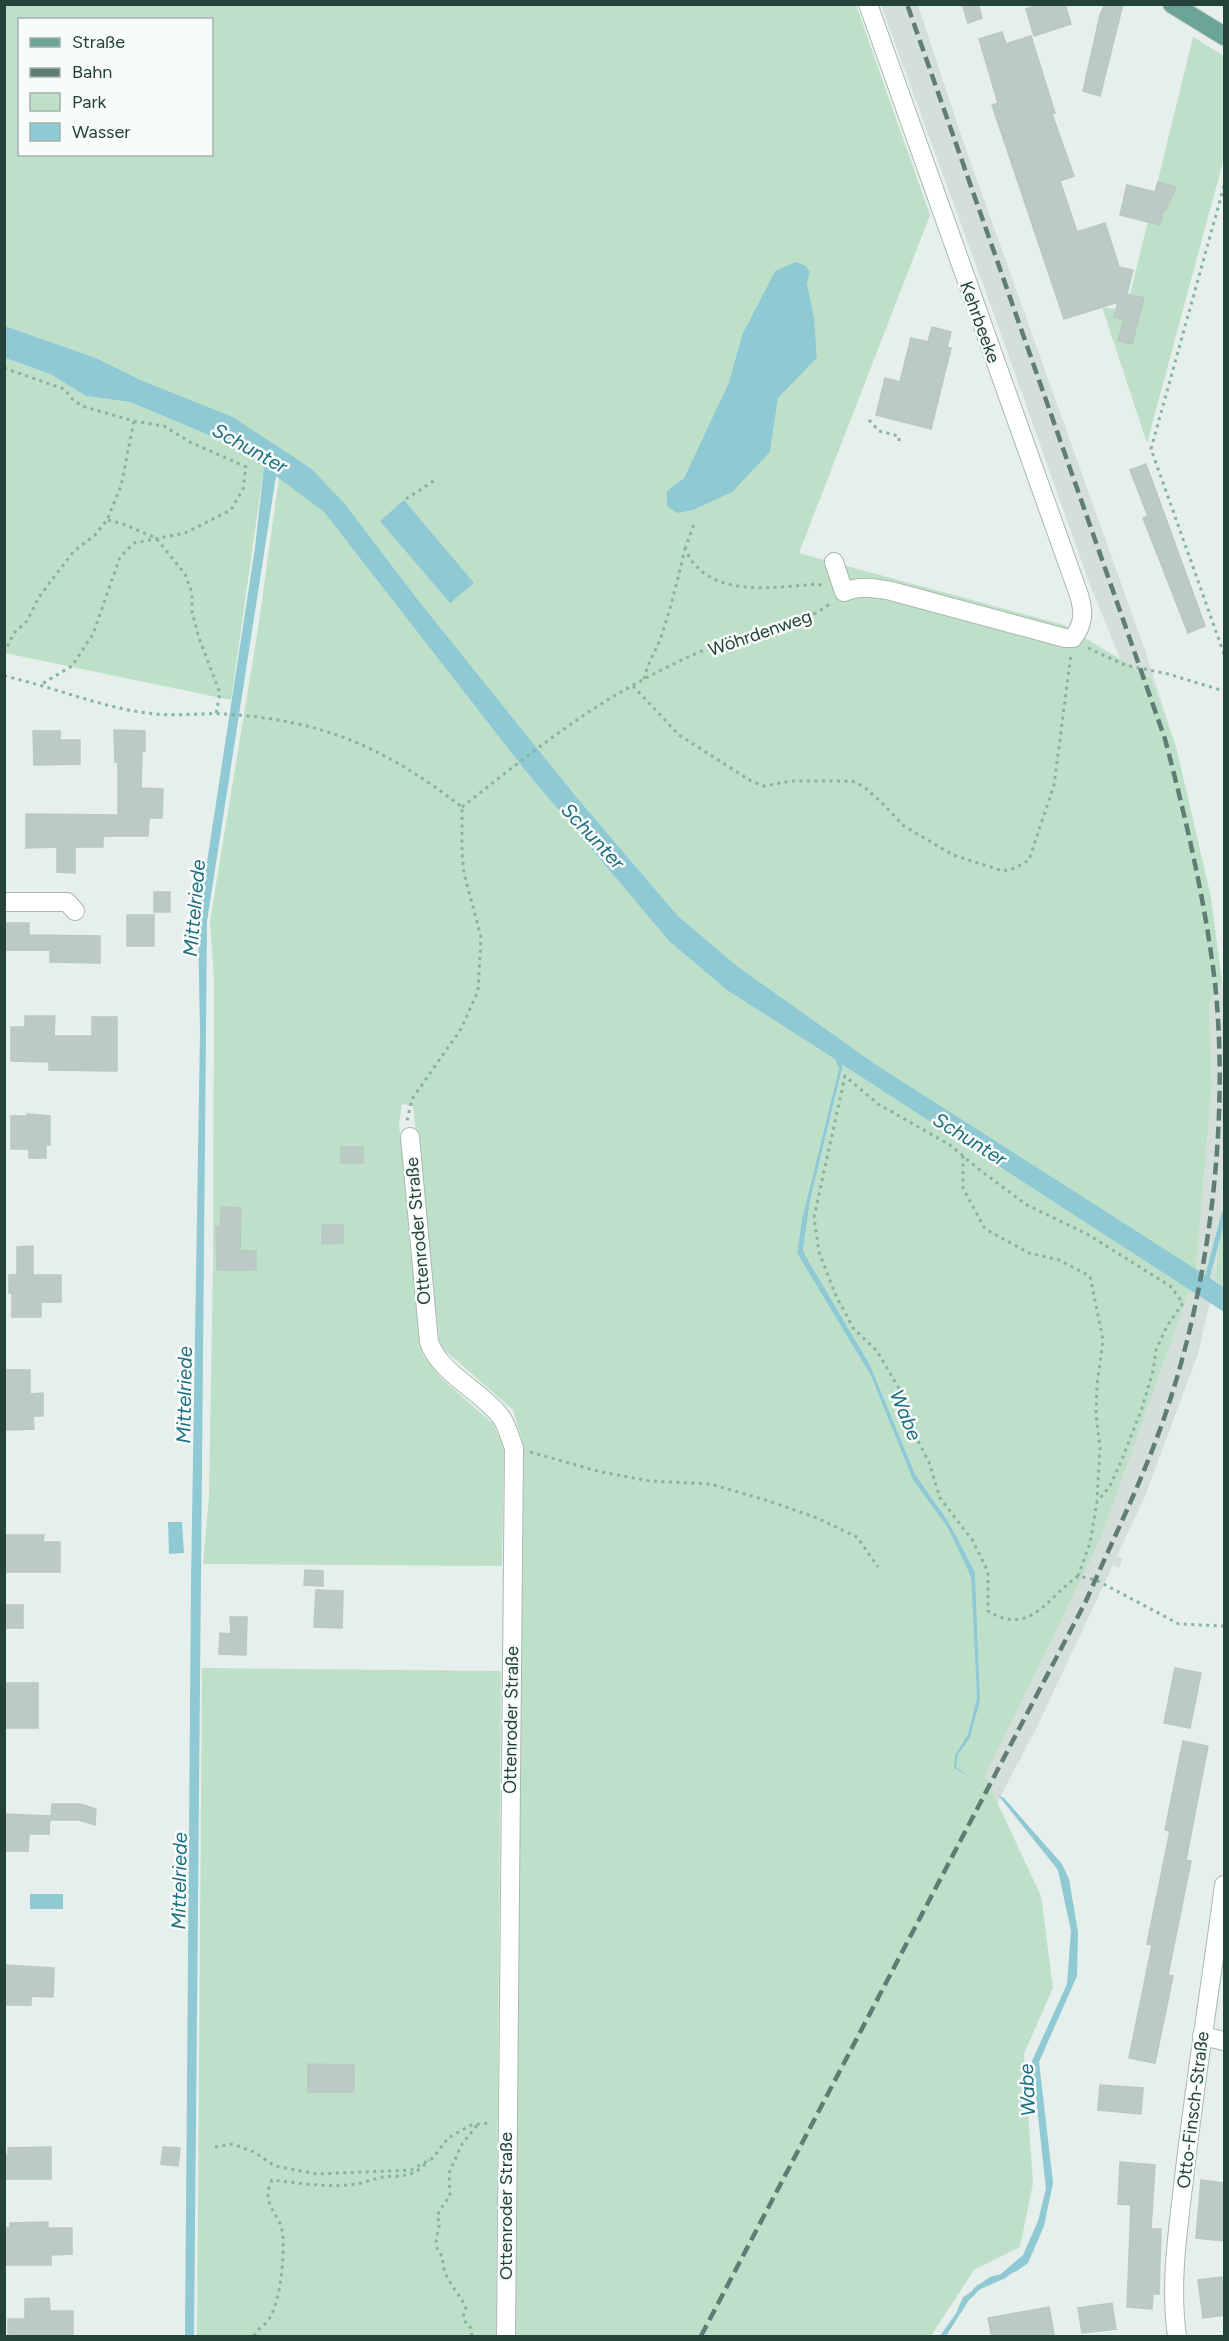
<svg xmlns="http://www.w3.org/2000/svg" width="1229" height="2341" viewBox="0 0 1229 2341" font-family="Figtree,sans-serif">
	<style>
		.built { fill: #d4dfda }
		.green { fill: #bfe0c8; fill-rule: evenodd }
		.water { fill: #8ec9d4 }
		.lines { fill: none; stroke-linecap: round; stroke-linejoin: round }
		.stream { stroke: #8ec9d4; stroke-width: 5 }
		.building { fill: #bbcac4; stroke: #b8c9c2; stroke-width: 1.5 }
		.minor-casing { stroke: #a8b8b2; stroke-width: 20 }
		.major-casing { stroke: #c2cac8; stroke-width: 20 }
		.path { stroke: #86b3a5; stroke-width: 3; stroke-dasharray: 3 4.5; stroke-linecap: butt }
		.minor { stroke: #fff; stroke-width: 18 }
		.major { stroke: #6aa596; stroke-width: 18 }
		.rail { stroke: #5f7d75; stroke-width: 4.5; stroke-dasharray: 12 6; stroke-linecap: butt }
		.labels { text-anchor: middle; stroke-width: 5; stroke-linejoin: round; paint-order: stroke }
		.street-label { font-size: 18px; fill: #24423a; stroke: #f7fbf9 }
		.water-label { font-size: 20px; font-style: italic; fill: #1c6f80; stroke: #f7fbf9 }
	</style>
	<rect width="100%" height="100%" fill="#e6efeb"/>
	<path class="built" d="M881,5h37l44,133 185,518 29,91 35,151 11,84 2,36v187l-9,75 -17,74 -53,142 -28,60 6,2 -4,10 -6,-3 -75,160 -264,503 -88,108 504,-1047 6,-20 16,-186 -3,-82 -57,-263 -65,-161 -90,-254z"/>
	<g class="green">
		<path d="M4,5h852l74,210 -131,338 265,72 87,53 25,69 18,77 17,74 11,84 -13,20 3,81 -16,186 -321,-205 -138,-98 -59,-50 -100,-117 -160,-199 -73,-96 -33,-35 -79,-52 -90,-36 -47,-23 -91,-32zM20,20h192v134h-192zM775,271l35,1 -3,11 7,36 3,39 -39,40 -8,54 -103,39 17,-13 45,-96 13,-47z"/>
		<path d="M1193,37l31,19v102l-77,285 -45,-136 24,4z"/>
		<path d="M4,358l46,16 36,22 44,6 88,37 46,28 -33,233 -226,-47z"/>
		<path d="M279,477l45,35 200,257 145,172 166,118 4,8 -37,152 -5,34 74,123 42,104 35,48 23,49 6,121 -9,36 -13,21 -1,13 10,6 -8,-7 1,-13 13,-16 10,-37 -5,-129 -27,-51 -33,-47 -45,-109 -65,-110 -2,-6 7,-48 33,-135 -1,-2 348,225 -90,251 -115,236 56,120 12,92 -29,66 9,129 -13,64 -46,23 -43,66h-415l2,-467 6,-422 -11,-37 -73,-64 -27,-240 -11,-2 -3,20 23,230 18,23 53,47 11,24 -2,118 -299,-2 6,-68 4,-232 1,-285 -4,-58 48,-292z"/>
		<path d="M1224,1205v82l-9,-7z"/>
		<path d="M202,1668l299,3 -5,665h-299z"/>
	</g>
	<g class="water">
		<path d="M796,262l10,4 4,6 -3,11 7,35 3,40 -39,40 -8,54 -38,40 -39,18 -16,3 -10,-7v-15l17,-13 45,-96 13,-47 33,-64z"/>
		<path d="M5,326l91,32 47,23 90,36 79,52 33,35 73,96 160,199 100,117 59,50 138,98 349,223v25l-381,-247 -33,136 -7,48 2,6 65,110 45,109 33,47 27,51 5,129 -10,37 -12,16 -2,13 14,10 -16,-9 1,-13 13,-21 9,-36 -6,-121 -23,-49 -35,-48 -42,-104 -74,-123 5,-34 37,-151 -4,-9 -108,-69 -58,-49 -145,-172 -200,-257 -48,-36 -69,445 -13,1415h-9l6,-753 9,-551 -2,-111 57,-373 9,-81 -46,-28 -88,-37 -44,-6 -36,-22 -45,-16z"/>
		<path d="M404,500l70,83 -24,20 -70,-82z"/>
		<path d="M168,1522h14l2,31 -15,1z"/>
		<path d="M998,1795l6,3 58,66 7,15 9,53 -1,44 -38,86 14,121 -9,43 -16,37 -11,8 -32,13 -16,16 -23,36h-6l34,-48 16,-11 11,-3 22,-19 15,-34 8,-32 -14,-128 35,-77 4,-53 -13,-61z"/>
		<rect x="30" y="1894" width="33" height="15"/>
	</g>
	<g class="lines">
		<g class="stream">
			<path d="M1206,1282l18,-68"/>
			<path d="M979,2287l25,-11 6,-5"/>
			<path d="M960,2310l5,-11 7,-5"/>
		</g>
	</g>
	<g class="building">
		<path d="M962,4h16l4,14 -14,5z"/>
		<path d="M1041,4h24l6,20 -37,12 -8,-27z"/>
		<path d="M1105,4h18l-23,92 -17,-5 17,-76z"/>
		<path d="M1002,32l4,12 25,-8 24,77 -3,1 22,62 -14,5 17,51 28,-9 14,44 14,3 -6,24 17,4 -12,46 -14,-3 6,-22 -10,-2 4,-15 -54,17 -72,-214 6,-2 -19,-64z"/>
		<path d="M1158,182l18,5 -10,23 -2,-1 -4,16 -40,-10 7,-30 28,7z"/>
		<path d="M932,327l19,5 -4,15 4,1 -20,81 -55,-14 9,-37 15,4 11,-44 17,4z"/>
		<path d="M1146,464l59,162 -17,7 -45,-115 5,-2 -18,-46z"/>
		<path d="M114,730l31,1v20h-3l-1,37 22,1 -1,29h-13l-1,18h-42l-3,1v10h-28v26l-18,-1v-25l-31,1v-34l92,1v-53h-3z"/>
		<path d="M33,731h27v9h20v24l-46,1z"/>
		<rect x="154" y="892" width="16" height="20"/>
		<rect x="127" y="915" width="27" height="31"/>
		<path d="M4,923h25v12l71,1v27l-50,-1v-12h-46z"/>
		<path d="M25,1016h30l-1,20h38v-19h25v54l-68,-1v-8l-38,-1v-34h14z"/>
		<path d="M27,1114l23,2v29h-4v13h-17v-9h-18v-33h17z"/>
		<rect x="341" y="1147" width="22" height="16"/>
		<path d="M221,1207l20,1 -1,43h16v19h-39l-1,-43h4z"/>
		<path d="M322,1225h21v18l-21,1z"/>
		<path d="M33,1246v29h28v27h-20v15h-29v-24h-3v-18h8v-28z"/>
		<path d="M6,1370h24v24l13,-1v23h-10l1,13 -27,1z"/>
		<path d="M6,1535h38l-1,7h17v30h-54z"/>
		<path d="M305,1570l18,1v15l-19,-1z"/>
		<path d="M316,1590l27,1 -1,37 -28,-1z"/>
		<rect x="4" y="1605" width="19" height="23"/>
		<path d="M230,1617h17l-1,38 -27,-1 1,-21 11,1z"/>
		<path d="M1175,1668l26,5 -11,55 -26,-5z"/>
		<rect x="4" y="1683" width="34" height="45"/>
		<path d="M1183,1741l25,5 -22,114 5,1 -23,114 5,1 -18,87 -26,-5 23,-113 -5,-1 23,-113 -5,-1z"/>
		<path d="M52,1804h28l16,5 -1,16 -16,-5h-28z"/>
		<path d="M4,1814l46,2 -1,18h-20l-1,17h-23z"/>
		<path d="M4,1965l50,3 -1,29 -22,-1v9h-27z"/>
		<path d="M308,2064l46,1v27h-46z"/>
		<path d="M1100,2085l43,3 -2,26 -43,-4z"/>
		<path d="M51,2147v32h-47v-23h4v-8z"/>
		<path d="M163,2147l17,1 -2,18 -17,-2z"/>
		<path d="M1120,2162l35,3 -4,64h10l-2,65h-6l-1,15 -25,-2 4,-102 -13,-1z"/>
		<path d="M1201,2180l23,3v58l-28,-3z"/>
		<path d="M48,2222v6h24v26l-21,1v10h-47v-37h6v-5z"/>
		<path d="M1222,2277l2,38 -21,3 -5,-38z"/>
		<path d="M49,2298l1,13h23v24l-65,2v-18h17v-20z"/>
		<path d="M1112,2303l4,26 -34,4 -4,-25z"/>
		<path d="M1049,2307l5,27 -13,3h-49l-4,-19z"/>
	</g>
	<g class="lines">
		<defs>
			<g id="minor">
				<path d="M834,562l10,30c17,-7 30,-4 47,-1l174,47h8c11,-14 11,-26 6,-43l-211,-591"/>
				<path d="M4,902h63l8,9"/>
				<path d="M410,1137l19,205c11,32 53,49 72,75 6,8 9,21 13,31l-8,888"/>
				<path d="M1202,2036l22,5"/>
				<path d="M1177,2336c-7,-48 0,-100 6,-149 11,-101 28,-202 41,-302"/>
			</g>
			<path id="major" d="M1172,4l52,32"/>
		</defs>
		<use href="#minor" class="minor-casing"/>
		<use href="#major" class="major-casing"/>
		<g class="path">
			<path d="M1224,186l-73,263 73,205"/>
			<path d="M4,368l60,21 10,12 11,6 49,14 30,5 26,16 56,25 -3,22 -12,21 -46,23 -51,10 -14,14 -27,77 -21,32 -32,19"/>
			<path d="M869,420l10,11 20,5v7"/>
			<path d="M406,499l29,-19"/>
			<path d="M108,520l15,4 33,14 29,36 7,19v19l7,26 21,55 -4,21"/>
			<path d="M685,549l9,-25"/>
			<path d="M1088,648l37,17 43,9 56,17"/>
			<path d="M4,653l10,-20 13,-12 12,-24 12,-16 23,-30 21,-16 12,-15 14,-34 13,-65"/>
			<path d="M4,676c51,11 100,33 151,38 23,2 46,-1 69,0 99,6 160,33 238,93v46l2,20 17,64 -3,54 -17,38 -49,70 -5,22"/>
			<path d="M644,679c4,-18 14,-31 19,-48 9,-27 15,-54 22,-82 23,51 88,38 133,35l7,3"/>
			<path d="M633,686l46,49 72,46 13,5 27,-5h61l11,5 18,16 23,24 49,29 50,16 12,-3 14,-8 25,-75 17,-131"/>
			<path d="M462,807c59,-46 117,-94 184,-129 25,-13 53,-27 79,-36 36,-12 77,-15 107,-40"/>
			<path d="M963,1156v32l22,41 44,24 30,7 31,16 13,64 -6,45 -1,29 4,34 -3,52"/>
			<path d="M530,1452l71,20 49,9 60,3 59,17 48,17 40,19 21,30"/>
			<path d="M1078,1576l12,-33 7,-41 13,-16 12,-27 20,-51 11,-37 3,-21 11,-24 16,-23 -13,-17 -83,-52 -60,-29 -46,-34 -31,-26 -72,-41 -33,-28 -31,141 5,35 17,44 18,33 23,22 27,46 4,25 21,40 11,36 33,43 15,31v39c42,26 59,-13 90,-35l18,4 83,44 45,2"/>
			<path d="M215,2147l18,-3 21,8 21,14 42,8 94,-4 22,-12 15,-20 23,-13 19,-2"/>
			<path d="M254,2336c3,-8 11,-10 15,-17 12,-19 15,-61 14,-83 -2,-24 -24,-31 -11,-56 27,3 57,8 84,4 9,-1 18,-6 27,-7 22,-2 30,1 46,-17"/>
			<path d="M472,2336l-1,-8 -4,-3 -4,-8 3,-10c-9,-17 -25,-31 -23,-50 -12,-12 -5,-21 -3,-36l-3,-3 2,-7 11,-15 -1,-23 13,-29 16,-20"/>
		</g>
		<use href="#minor" class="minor"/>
		<use href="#major" class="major"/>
		<path class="rail" d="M701,2336l385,-735c29,-67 62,-131 84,-201 41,-126 59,-285 45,-417 -10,-83 -29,-164 -50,-244l-258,-735"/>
	</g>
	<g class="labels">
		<g class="street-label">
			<text transform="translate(980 322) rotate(70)" y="6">Kehrbeeke</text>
			<text transform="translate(760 633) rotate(-19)" y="6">Wöhrdenweg</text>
			<text transform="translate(418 1231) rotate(-95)" y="6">Ottenroder Straße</text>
			<text transform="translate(511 1720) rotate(-89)" y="6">Ottenroder Straße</text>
			<text transform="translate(1193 2110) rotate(-83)" y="6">Otto-Finsch-Straße</text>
			<text transform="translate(506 2206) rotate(-90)" y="6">Ottenroder Straße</text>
		</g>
		<g class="water-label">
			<text transform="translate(250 448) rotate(29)" y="7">Schunter</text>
			<text transform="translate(593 836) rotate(47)" y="7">Schunter</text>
			<text transform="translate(194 908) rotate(-85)" y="7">Mittelriede</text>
			<text transform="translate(970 1139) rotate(32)" y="7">Schunter</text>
			<text transform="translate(184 1395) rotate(-89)" y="7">Mittelriede</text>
			<text transform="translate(906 1415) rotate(68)" y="7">Wabe</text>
			<text transform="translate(179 1881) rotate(-89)" y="7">Mittelriede</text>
			<text transform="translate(1027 2090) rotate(-93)" y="7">Wabe</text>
		</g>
	</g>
	<rect width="1229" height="2341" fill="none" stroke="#24423a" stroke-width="12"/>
	<rect x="18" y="18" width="195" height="138" fill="#f7fbf9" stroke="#a3b1ad" stroke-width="1.5"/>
	<rect x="30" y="38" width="30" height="9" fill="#6aa596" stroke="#a3b1ad" stroke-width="1.5"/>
	<text x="72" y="48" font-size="18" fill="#24423a">Straße</text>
	<rect x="30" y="68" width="30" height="9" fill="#5f7d75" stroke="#a3b1ad" stroke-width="1.5"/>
	<text x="72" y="78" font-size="18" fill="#24423a">Bahn</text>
	<rect x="30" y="93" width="30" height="18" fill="#bfe0c8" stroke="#a3b1ad" stroke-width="1.5"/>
	<text x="72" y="108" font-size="18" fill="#24423a">Park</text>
	<rect x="30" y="123" width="30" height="18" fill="#8ec9d4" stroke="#a3b1ad" stroke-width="1.5"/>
	<text x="72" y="138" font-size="18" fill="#24423a">Wasser</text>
</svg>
